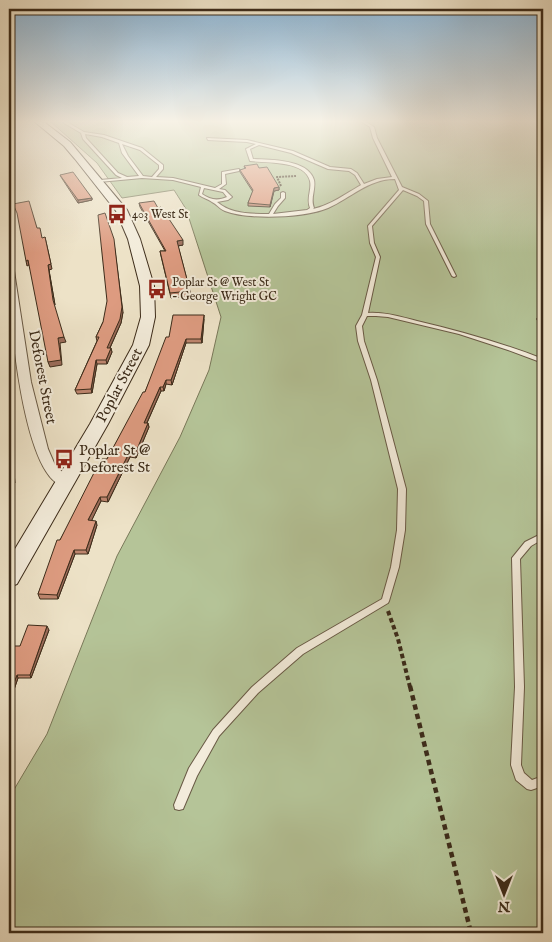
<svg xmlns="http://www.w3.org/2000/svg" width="552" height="942" viewBox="0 0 552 942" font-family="'IM FELL English',serif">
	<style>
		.green { fill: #b5c498; stroke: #797859 }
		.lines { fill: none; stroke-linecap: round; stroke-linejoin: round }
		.lane-casing { stroke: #695a45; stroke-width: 2 }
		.street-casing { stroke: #695a45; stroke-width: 2 }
		.secondary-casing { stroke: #3d2c1a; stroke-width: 2 }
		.path-far2 { stroke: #3d2c1a; stroke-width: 2; stroke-dasharray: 2 1; stroke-linecap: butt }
		.path-far1 { stroke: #3d2c1a; stroke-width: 4; stroke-dasharray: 4.5 3; stroke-linecap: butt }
		.path { stroke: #3d2c1a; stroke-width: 4.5; stroke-dasharray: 5.5 4; stroke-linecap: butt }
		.lane { fill: #f3ecdb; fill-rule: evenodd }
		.street { fill: #f3ecdb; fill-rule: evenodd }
		.secondary { fill: #f3ecdb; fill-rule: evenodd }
		.wall { fill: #be856e; stroke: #3d2c1a }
		.shaded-wall { fill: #9b6c5a; stroke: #3d2c1a }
		.building { fill: #dd9b80; stroke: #3d2c1a }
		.labels { text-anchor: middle; stroke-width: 4; stroke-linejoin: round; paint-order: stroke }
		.far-poi-label { font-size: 12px; fill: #3d2c1a; stroke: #f3ecdb; text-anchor: start }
		.street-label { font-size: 15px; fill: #3d2c1a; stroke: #f3ecdb }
		.poi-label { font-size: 15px; fill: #3d2c1a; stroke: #f3ecdb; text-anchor: start }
	</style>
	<rect width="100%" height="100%" fill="#ede2c7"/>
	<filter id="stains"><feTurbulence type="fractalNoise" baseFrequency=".004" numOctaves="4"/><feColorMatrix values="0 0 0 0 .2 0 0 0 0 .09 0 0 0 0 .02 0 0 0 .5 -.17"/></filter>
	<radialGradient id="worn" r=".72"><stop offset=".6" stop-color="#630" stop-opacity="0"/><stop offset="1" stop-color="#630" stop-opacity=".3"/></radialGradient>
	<path class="green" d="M51,122h492v811h-534v-135l38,-64 70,-178 63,-119 29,-67 12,-53 -35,-108 -12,-19 -52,8 -25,-35z"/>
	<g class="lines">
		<defs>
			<g id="lane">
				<path d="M64,122h3l17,10 20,3 38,13 21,17v4l-7,8 17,1 42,10 7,-4v-12l17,-3v2l-14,3 1,10 -7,5 6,1 7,7 -4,3 -11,2c14,12 34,12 52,12l6,-10 6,-6v-5l2,-1 2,1v5l-7,8 -5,8 34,-4 3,-2c-4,-10 2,-18 0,-27 -5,-21 -44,-18 -60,-20l-4,-12 10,-5 -9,-2 -39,-2 -1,-2 40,2 46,11 37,16 21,2 6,4 7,11 13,-5 15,-2 -19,-39 -3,-11 -8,-5h4l8,5 3,11 25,49 17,7 9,7 2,23 26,52 -2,1 -2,-1 -26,-52 -2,-23 -7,-5 -14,-6 -31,36 2,17 6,14 -12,56c17,-1 33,4 49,8 43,10 85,22 126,38v4l-35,-13 -49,-16 -71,-17 -12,-1h-9l-5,10 2,15 13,39 29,109 -1,41 -6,37 -10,34 -1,2 -85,51 -45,39 -39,43 -22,40 -14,33 -4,1 -4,-1 -1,-4 15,-37 24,-38 39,-43 45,-39 85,-49 9,-32 6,-37 1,-41 -27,-109 -13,-39 -2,-15 6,-11 14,-58 -6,-14 -2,-17 31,-36 -4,-11c-27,0 -44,19 -67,29 -24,10 -79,12 -103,3 -6,-2 -8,-7 -13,-9 -4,-3 -9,-4 -13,-7l2,-8 -28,-7 -31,-2 -43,4v-2h1l22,-2 -6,-3 -33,-36 -2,-6 -17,-10zM85,134l17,3 17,6 3,10 17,23 -12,1 -9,-4 -32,-35zM122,144l18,6 19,15v4l-7,8 -9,-1 -15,-20zM259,145l32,8 37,16 21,2 6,4 6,10c-16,9 -30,20 -48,24l1,-1c-4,-10 2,-18 0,-28 -6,-21 -44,-20 -61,-21l-3,-10zM204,188l19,4 4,5c-9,4 -17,3 -25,-3z"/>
				<path d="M540,317l3,3v5l-2,-1 -4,-5z"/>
				<path d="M543,533v6l-12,7 -11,13 4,128 -3,78 3,8 8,7 11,-4v10l-12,4 -4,-1 -11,-9 -5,-15 4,-78 -3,-129 13,-16z"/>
			</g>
			<path id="street" d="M9,268l5,3 17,111 17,67 7,16 17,16 -2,4c-47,13 -63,-187 -61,-217z"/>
			<path id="secondary" d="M35,122h9l26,20 57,68 13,29 14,47 1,31 -6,28 -41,79 -91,160 -8,3v-28l81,-135 43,-79 8,-28 -1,-31 -12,-47 -12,-28 -41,-52 -11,-13z"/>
		</defs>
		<use href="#lane" class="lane-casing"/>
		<use href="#street" class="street-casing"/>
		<use href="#secondary" class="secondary-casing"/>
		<path class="path-far2" d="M281,186l-4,-9 19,-1"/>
		<path class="path-far1" d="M388,611l10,28 12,48"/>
		<path class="path" d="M410,686l61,247"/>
		<use href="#lane" class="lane"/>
		<use href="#street" class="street"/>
		<use href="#secondary" class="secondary"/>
	</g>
	<g class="wall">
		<path d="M244,166l15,2 20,19v3l-5,1 -4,16 -22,-1v-3l5,-11 -13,-20v-2l5,-1z"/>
		<path d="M60,175l32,23v2l-14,3 -17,-26z"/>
		<path d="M139,203l44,42 -5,1 12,45 1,5 -20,2 -10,-42 -1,-5h5l-25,-44z"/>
		<path d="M123,312l-2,11 -11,25 2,4 -5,12h-10l-5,29 -15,1 -2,-4 22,-49 -1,-4 7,-15z"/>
		<path d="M204,319l-2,24h-16l-14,42 -6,-1 -2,7h-3l-14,32 2,4 -13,31 -6,-1 -22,45 -7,-1 -10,20 6,4 -9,29h-13l-17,45h-18l-2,-5 22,-54 47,-81 38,-67 24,-55z"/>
		<path d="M49,630l-18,48h-13l-9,26 11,-58z"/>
	</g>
	<g class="shaded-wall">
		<path d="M279,187v3l-5,1 -4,16 4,-19z"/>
		<path d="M92,198v2l-14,3v-3z"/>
		<path d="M45,237l7,32 -3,1 6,35 -7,-40z"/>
		<path d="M183,240v5l-6,1v-5z"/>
		<path d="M114,243l9,69 -2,11 -13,29 -1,-4z"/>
		<path d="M28,260l1,5 -2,1 -1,-5z"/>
		<path d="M204,315v4l-2,24 -1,-4z"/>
		<path d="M64,337l2,5 -6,1 2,22 -12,2 -2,-5 10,-24z"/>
		<path d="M186,339v4l-14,42 -1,-5z"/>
		<path d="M111,348l1,4 -5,12 -1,-4z"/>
		<path d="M96,360l1,4 -5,29 -1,-4z"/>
		<path d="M166,380v4l-2,7 -1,-4z"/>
		<path d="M160,387l1,4 -16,36 -1,-4z"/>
		<path d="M148,423l1,4 -13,31 -1,-4z"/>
		<path d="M9,439l2,4 4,40 -6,2z"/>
		<path d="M129,453l1,4 -22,45 -1,-5z"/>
		<path d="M100,497l1,4 -11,23 -2,-4z"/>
		<path d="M96,521l1,4 -9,29 -2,-4z"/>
		<path d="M74,550l1,4 -17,45 -1,-4z"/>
		<path d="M47,626l2,4 -18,48 -1,-3z"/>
		<path d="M17,675l1,3 -9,26v-8z"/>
	</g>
	<g class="building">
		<path d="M257,164l2,4 8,-1 12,20 -5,1 -4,17 -22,-2 5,-13 -13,-20 6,-2 -2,-2z"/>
		<path d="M73,172l19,26 -14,2 -18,-25z"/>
		<path d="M29,201l8,27h3l2,10 3,-1 6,27 -3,1 5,35 11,37 -6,1 3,22 -13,2 -20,-102 -2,1 -9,-48 -4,-9z"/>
		<path d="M154,201l4,7 3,-1 22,33 -6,1 13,50 -20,2 -10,-42h6l-27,-48z"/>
		<path d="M105,213l9,26 8,68 -2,12 -13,29h4l-5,12h-10l-5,29 -16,1 24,-53h-3l7,-15 4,-21 -9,-86z"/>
		<path d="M173,315h31l-3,24h-15l-15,41h-5l-3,7h-3l-16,36h4l-13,31 -6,-1 -22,44h-7l-12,23 8,1 -10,29h-12l-17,45 -19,-1 19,-54h3l41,-81h6l36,-67h2l21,-55h3z"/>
		<path d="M9,439l4,40 -4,1z"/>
		<path d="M28,625l19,1 -17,49h-13l-8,21v-50h11z"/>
	</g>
	<linearGradient id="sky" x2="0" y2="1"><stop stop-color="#8bb6d8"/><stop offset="0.48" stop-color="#f7f2e6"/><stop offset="1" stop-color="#f7f2e6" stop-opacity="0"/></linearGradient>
	<rect width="552" height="253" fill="url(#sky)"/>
	<defs>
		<symbol id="bus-bare" viewBox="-9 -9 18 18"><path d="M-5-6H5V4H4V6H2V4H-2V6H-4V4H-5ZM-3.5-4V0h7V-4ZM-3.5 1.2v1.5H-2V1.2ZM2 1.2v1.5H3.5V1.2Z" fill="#8f2418" stroke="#f3ecdb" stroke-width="2.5" paint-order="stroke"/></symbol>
	</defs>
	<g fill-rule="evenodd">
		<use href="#bus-bare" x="103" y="200" width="28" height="28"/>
		<use href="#bus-bare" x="143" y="275" width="28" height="28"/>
		<use href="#bus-bare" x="50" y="445" width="28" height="28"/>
	</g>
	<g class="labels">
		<g class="far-poi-label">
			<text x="132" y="218">403 West St</text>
			<text x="172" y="286">Poplar St @ West St<tspan x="172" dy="14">- George Wright GC</tspan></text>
		</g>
		<g class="street-label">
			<text transform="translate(43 377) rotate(79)" y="5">Deforest Street</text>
			<text transform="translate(119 385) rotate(-62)" y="5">Poplar Street</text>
		</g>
		<g class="poi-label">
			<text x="79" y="455">Poplar St @<tspan x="79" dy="17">Deforest St</tspan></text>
		</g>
	</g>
	<rect width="552" height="942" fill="none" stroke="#ede2c7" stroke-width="30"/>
	<rect x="10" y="10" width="532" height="922" fill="none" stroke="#3d2c1a" stroke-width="2.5"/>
	<rect x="15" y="15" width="522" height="912" fill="none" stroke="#3d2c1a"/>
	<g transform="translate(504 894) rotate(180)" stroke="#f3ecdb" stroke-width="4" paint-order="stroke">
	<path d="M0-4L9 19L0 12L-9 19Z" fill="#3d2c1a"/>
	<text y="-8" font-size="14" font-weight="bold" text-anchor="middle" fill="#3d2c1a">N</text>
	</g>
	<rect width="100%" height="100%" filter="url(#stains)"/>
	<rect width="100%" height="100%" fill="url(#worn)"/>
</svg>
